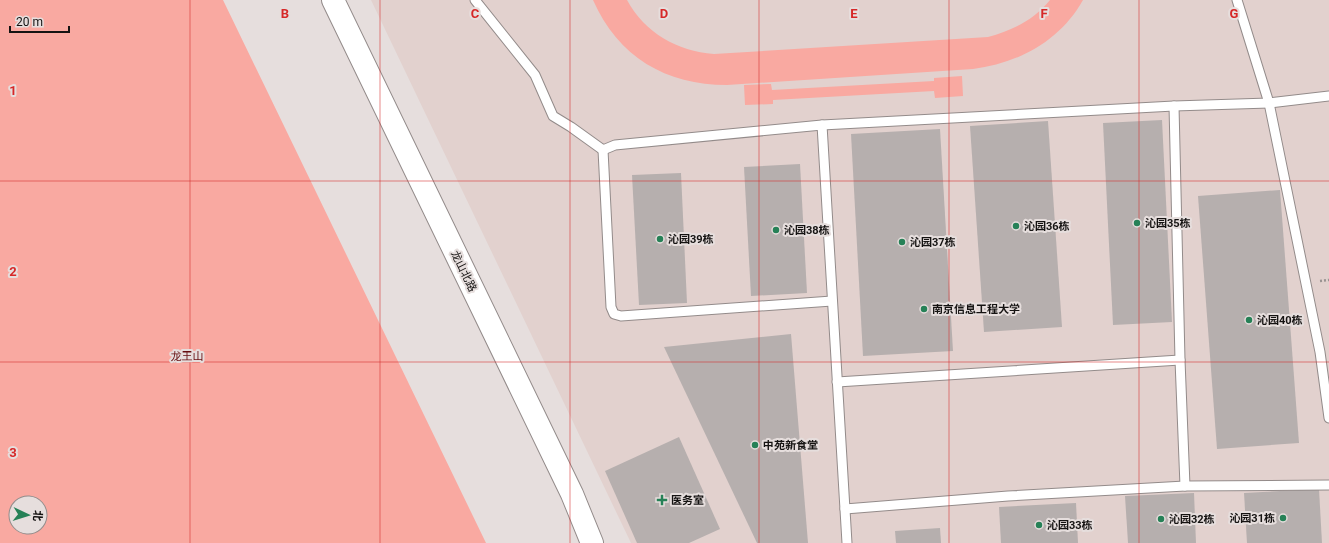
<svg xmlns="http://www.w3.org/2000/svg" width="1329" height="543" viewBox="0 0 1329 543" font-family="Roboto,'Noto Sans SC',sans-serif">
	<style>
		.built { fill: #e2d1ce }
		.green { fill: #f9a9a1; fill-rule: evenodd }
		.building { fill: #b6afae }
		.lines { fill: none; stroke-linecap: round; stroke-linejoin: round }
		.lane-casing { stroke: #938b8a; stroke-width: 11 }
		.secondary-casing { stroke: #938b8a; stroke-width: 24 }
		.path { stroke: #999392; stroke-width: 2.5; stroke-dasharray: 2 2; stroke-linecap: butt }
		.lane { stroke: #fff; stroke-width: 9 }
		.secondary { stroke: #fff; stroke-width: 22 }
		.grid { fill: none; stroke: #d62828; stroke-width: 1; stroke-opacity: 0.55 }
		.poi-dot { fill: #268157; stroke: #e6dedd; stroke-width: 1.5 }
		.labels { text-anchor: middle; stroke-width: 4; stroke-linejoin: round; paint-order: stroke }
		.poi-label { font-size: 11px; font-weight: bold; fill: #151312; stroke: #e6dedd; text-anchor: start }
		.street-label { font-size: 11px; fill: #151312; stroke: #e6dedd }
		.park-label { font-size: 11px; fill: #650b0e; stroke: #e6dedd }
		.grid-label { font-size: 13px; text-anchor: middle; font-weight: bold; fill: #d62828; stroke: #e6dedd; stroke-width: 4; stroke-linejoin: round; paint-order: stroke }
	</style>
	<rect width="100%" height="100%" fill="#e6dedd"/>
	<path class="built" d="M371,0h958v543h-698z"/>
	<g class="green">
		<path d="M0,0h223l263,543h-486zM16,503h24v24h-24z"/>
		<path d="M593,0h34c18,33 50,51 87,54l274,-17c25,-7 46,-17 62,-37h33c-23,41 -64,63 -110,69l-246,16c-61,0 -109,-28 -134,-85z"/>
		<path d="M962,76l1,20 -28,2 -1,-7 -161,9v4l-28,1 -1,-20 27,-1 1,6 162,-9v-3z"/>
	</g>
	<g class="building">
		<path d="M1162,120l10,202 -59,3 -10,-202z"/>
		<path d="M1048,121l14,206 -78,5 -14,-206z"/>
		<path d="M940,129l13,222 -90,5 -12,-222z"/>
		<path d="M800,164l7,129 -56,3 -7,-129z"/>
		<path d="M681,173l6,130 -48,2 -7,-130z"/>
		<path d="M1280,190l19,253 -82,6 -19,-253z"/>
		<path d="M791,334l17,209h-51l-93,-196z"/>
		<path d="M679,437l41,92 -31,14h-52l-32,-72z"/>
		<path d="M1319,489l3,54h-75l-3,-50z"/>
		<path d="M1194,493l2,50h-68l-3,-47z"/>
		<path d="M1076,503l2,40h-77l-2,-36z"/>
		<path d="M940,528l1,15h-45l-1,-12z"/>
	</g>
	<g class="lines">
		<defs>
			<g id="lane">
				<path d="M475,0l60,75 18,41 18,11 32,23 12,-5 207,-20 352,-19 95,-3 60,-7"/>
				<path d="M1237,0l32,103 51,249 9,66"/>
				<path d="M1174,106l6,254 5,126"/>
				<path d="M822,125l25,418"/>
				<path d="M603,150l8,157 3,7 7,2 211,-15"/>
				<path d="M837,382l343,-22"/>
				<path d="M845,509l163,-13 177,-10 144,-1"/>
			</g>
			<path id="secondary" d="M333,0l239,494 20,49"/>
		</defs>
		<use href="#lane" class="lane-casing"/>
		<use href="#secondary" class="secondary-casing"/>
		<path class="path" d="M1320,281l9,-1"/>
		<use href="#lane" class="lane"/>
		<use href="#secondary" class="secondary"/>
	</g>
	<path class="grid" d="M190,0v543M380,0v543M570,0v543M759,0v543M949,0v543M1139,0v543M0,181h1329M0,362h1329"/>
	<g class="poi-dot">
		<circle cx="1137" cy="223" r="4"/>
		<circle cx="1016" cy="226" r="4"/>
		<circle cx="776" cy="230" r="4"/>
		<circle cx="660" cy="239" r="4"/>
		<circle cx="902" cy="242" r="4"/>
		<circle cx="924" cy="309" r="4"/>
		<circle cx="1249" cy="320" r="4"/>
		<circle cx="755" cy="445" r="4"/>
		<path d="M660 494h4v4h4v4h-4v4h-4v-4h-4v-4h4z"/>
		<circle cx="1283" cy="518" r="4"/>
		<circle cx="1161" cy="519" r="4"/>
		<circle cx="1039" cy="525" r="4"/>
	</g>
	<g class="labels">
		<g class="poi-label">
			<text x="1145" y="227">沁园35栋</text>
			<text x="1024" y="230">沁园36栋</text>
			<text x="784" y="234">沁园38栋</text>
			<text x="668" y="243">沁园39栋</text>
			<text x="910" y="246">沁园37栋</text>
			<text x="932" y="313">南京信息工程大学</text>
			<text x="1257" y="324">沁园40栋</text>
			<text x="763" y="449">中苑新食堂</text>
			<text x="671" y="504">医务室</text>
			<text x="1275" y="522" text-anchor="end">沁园31栋</text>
			<text x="1169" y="523">沁园32栋</text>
			<text x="1047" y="529">沁园33栋</text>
		</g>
		<g class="street-label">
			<text transform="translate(464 271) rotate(64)" y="4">龙山北路</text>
		</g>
		<g class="park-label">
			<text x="187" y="360">龙王山</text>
		</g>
	</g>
	<g class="grid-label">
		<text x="285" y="18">B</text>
		<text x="475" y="18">C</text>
		<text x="664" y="18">D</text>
		<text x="854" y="18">E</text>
		<text x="1044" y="18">F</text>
		<text x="1234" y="18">G</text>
		<text x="13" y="95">1</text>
		<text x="13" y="276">2</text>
		<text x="13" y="457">3</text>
	</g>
	<g transform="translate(28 515) rotate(94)"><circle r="19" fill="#e6dedd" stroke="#928d8c"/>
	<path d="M0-3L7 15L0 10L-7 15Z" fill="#268157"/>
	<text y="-6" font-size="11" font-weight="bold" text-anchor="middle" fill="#151312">北</text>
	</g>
	<path d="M10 26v6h59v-6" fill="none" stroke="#151312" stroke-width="2"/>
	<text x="16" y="26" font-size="12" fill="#151312" stroke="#e6dedd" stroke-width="3" paint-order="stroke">20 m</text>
</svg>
